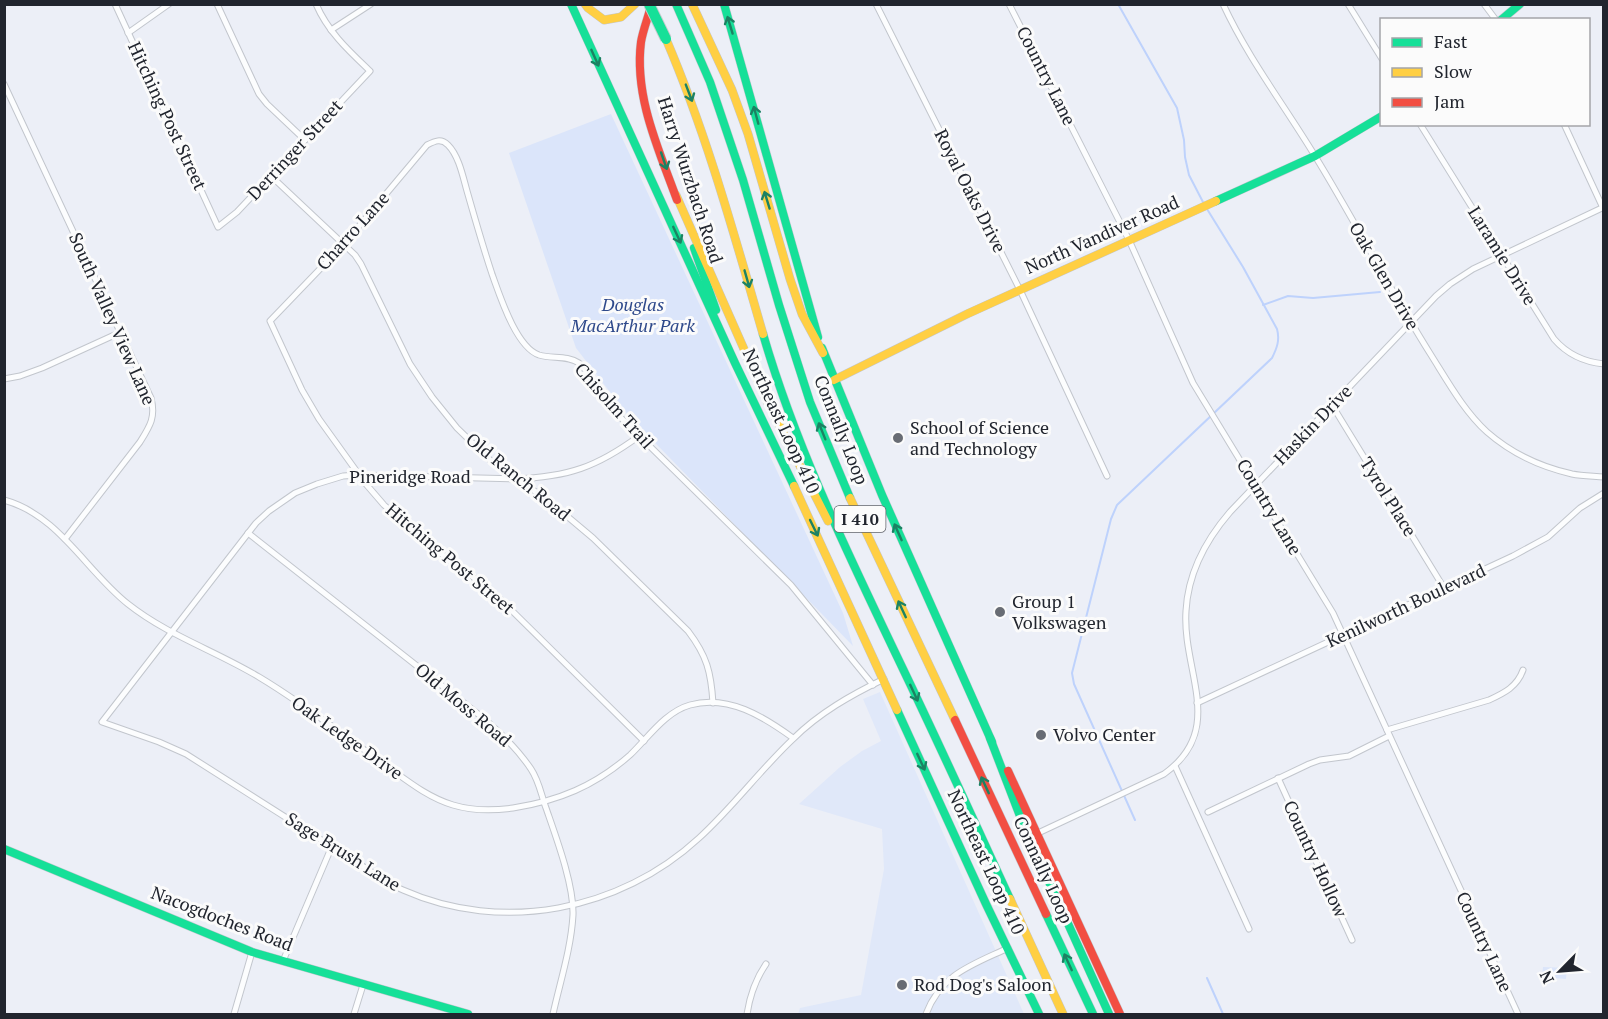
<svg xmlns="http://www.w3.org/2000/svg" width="1608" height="1019" viewBox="0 0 1608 1019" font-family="'PT Serif',serif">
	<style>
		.built { fill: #e0e8f9 }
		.park { fill: #dbe5fa }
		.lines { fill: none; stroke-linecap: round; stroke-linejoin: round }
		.stream { stroke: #bed2fc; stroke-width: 2 }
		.street-casing { stroke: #c2c6cd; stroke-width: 7 }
		.fast-casing { stroke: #c2c6cd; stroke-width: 9 }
		.slow-casing { stroke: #c2c6cd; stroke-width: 9 }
		.jam-casing { stroke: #c2c6cd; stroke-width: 9 }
		.street { stroke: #fcfdfe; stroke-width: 5 }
		.fast { stroke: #16e098; stroke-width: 8 }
		.slow { stroke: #ffcf43; stroke-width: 8 }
		.jam { stroke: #f24e42; stroke-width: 8 }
		.fast-bridge-casing { stroke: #c7cace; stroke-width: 12; stroke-linecap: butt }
		.fast-bridge { stroke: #16e098; stroke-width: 10 }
		.oneway { stroke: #1c8263 }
		.poi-dot { fill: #686c74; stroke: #fbfbfb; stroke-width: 2 }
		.labels { text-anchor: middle; stroke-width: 6; stroke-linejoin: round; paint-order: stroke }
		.shield { fill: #fbfbfb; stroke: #62656c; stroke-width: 1.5 }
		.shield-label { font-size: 16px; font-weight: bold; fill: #21252e }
		.street-label { font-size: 18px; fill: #21252e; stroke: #fbfbfb }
		.park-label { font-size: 18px; font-style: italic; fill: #2e498b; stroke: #fbfbfb }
		.poi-label { font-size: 18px; fill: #21252e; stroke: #fbfbfb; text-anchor: start }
	</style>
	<rect width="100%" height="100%" fill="#eceff7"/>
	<path class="built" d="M880,692l144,322h-226l2,-6 61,-13 23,-126 -2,-40 -83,-25 41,-37 22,-16 19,-10 -18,-42z"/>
	<g class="park">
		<path d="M611,114l232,499 10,33 -226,-232 -51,-66 -67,-195z"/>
		<path d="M1543,967l24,1 -1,11 -24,-2z"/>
	</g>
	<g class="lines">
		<g class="stream">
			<path d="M1118,4l59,104 7,32 1,17 4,18 15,29"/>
			<path d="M1263,305l25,-9 25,2 67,-6"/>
			<path d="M1135,820l-61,-136 -2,-11 39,-154 6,-14 155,-147c5,-10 8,-18 5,-29l-34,-62 -36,-58"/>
			<path d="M1207,978l16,36"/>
		</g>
		<defs>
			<g id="street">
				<path d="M115,4l103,223 19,-15 133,-141c-21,-20 -42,-39 -54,-67"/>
				<path d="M217,4l42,90 8,10 38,36"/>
				<path d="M876,4l144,286 87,186"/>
				<path d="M1009,4l120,236 64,143 140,230 185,401"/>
				<path d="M1223,4c25,54 61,101 92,152 40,65 75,134 116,199 17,27 33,56 56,77 24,21 54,35 85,42 10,2 21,2 32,3"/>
				<path d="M1348,4l34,55"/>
				<path d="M1484,4l12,16"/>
				<path d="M331,30l40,-26"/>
				<path d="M128,33l41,-29"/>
				<path d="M4,84l147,314c5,19 -1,28 -11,44l-75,97"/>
				<path d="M1420,124l134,215c13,15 30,23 50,25"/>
				<path d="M1564,124l39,84"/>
				<path d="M271,176l84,79 6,9 49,100 22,33 25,31 33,32 59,41 44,37 95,93c19,25 23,41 25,72"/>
				<path d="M4,379l16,-3 22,-8 79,-36"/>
				<path d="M1332,405l112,183"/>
				<path d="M639,436c-42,31 -71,41 -124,43l-157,-4 -15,1 -26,8 -22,9 -26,18 -13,12 -154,199 57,20 27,12 189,120c9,6 18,12 28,16 99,44 217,21 296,-52 34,-31 61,-68 94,-99 26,-26 58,-44 91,-60"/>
				<path d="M4,500c55,15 82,71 124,104 39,31 88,47 131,73 42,25 82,56 122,85 23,16 45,35 72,43 20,6 39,6 60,3 45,-7 82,-22 117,-53 18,-17 35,-43 60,-50 38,-11 74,12 103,33"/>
				<path d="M248,533l239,188c17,15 32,30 44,48 8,12 10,25 15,39 10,29 28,77 27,107 -2,34 -13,67 -20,99"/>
				<path d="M1197,703l316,-147 35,-19 32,-29 24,-15"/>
				<path d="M1387,730l102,-30c15,-7 28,-13 34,-30"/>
				<path d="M644,741l-146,-144 -21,-17 -52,-38 -41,-37 -19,-22 -46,-64 -17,-29 -32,-69 74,-77 83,-99c8,-4 14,-7 21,0 11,11 15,32 19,46 8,28 16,56 25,83 8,22 24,73 47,81 13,4 28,0 40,8 9,7 14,21 20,30 6,8 12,14 18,21l174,171 82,100"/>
				<path d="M1175,766l74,163"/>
				<path d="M1278,778l74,162"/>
				<path d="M1208,812l101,-48 11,-4 29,-4 40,-20"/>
				<path d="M1036,834l128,-60c63,-45 18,-102 22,-163 2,-38 19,-70 44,-99l206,-216 14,-12 23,-15 131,-62"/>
				<path d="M283,961l49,-115"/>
				<path d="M234,1014l18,-62"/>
				<path d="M354,1014l9,-29"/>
				<path d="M747,1014c3,-19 8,-34 19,-50"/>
				<path d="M926,1014c15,-40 46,-49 82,-66"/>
			</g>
			<g id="fast">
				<path d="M571,4l164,359 59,123"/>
				<path d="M676,4l34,78 33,98 36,125 31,97 40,96"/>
				<path d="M724,4l94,333"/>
				<path d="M1501,20l19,-16"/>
				<path d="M1216,201l99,-45 67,-40"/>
				<path d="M694,248l22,62"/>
				<path d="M763,334c34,117 88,226 140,335 37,77 72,154 107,230"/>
				<path d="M822,348l60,147 110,247"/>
				<path d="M897,710l89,194 53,110"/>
				<path d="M990,738l35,91 84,185"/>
				<path d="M4,849l248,103 216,62"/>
				<path d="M1046,914l47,100"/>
			</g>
			<g id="slow">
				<path d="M585,4l3,4 16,12 17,-3 14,-13"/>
				<path d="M692,4l40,86 16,44 42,145 12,35 21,39"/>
				<path d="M666,39c41,96 68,195 97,295"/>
				<path d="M676,195l90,204 62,122"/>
				<path d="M834,380l133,-66 249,-113"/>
				<path d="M794,486l103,224"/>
				<path d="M850,498l105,222"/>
				<path d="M1010,899l53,115"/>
			</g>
			<g id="jam">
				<path d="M651,6c-3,12 -8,24 -10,36 -7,55 18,108 36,158"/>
				<path d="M955,720l91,194"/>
				<path d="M1008,771l112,243"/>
			</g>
		</defs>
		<use href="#street" class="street-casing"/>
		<use href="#fast" class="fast-casing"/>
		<use href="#slow" class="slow-casing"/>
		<use href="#jam" class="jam-casing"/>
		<use href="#street" class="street"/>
		<use href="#fast" class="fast"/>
		<use href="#slow" class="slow"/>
		<use href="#jam" class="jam"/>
		<defs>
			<path id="fast-bridge" d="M649,4l17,35"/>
		</defs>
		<use href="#fast-bridge" class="fast-bridge-casing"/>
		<use href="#fast-bridge" class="fast-bridge"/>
	</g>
	<defs><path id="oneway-shaft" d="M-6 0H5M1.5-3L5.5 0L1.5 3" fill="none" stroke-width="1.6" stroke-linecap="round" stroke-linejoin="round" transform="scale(1.5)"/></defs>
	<g class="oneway">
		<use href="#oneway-shaft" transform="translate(730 25) rotate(-107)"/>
		<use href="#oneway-shaft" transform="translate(595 58) rotate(66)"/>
		<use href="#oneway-shaft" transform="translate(689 93) rotate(69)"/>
		<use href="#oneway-shaft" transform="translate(756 115) rotate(-105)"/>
		<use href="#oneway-shaft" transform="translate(664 161) rotate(71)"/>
		<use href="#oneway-shaft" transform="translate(767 200) rotate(-107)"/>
		<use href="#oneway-shaft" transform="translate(677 235) rotate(65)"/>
		<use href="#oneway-shaft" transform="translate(747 279) rotate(74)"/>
		<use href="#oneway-shaft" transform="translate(822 431) rotate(-112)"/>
		<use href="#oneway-shaft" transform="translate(814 528) rotate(64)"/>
		<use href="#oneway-shaft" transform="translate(898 532) rotate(-114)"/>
		<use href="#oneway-shaft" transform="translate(902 609) rotate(-115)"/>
		<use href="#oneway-shaft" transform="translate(914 693) rotate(65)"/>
		<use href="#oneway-shaft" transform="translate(921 762) rotate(65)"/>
		<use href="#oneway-shaft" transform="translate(985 785) rotate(-115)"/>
		<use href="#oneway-shaft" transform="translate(1068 962) rotate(-115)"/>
	</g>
	<g class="poi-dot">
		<circle cx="898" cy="438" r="6"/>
		<circle cx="1000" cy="612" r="6"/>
		<circle cx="1041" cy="735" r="6"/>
		<circle cx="902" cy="985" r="6"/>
	</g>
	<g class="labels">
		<rect class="shield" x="834.5" y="506" width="51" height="26" rx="4.5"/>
		<g class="shield-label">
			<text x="860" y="525">I 410</text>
		</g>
		<g class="street-label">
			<text transform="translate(1046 76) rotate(63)" y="6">Country Lane</text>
			<text transform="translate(167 116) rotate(65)" y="6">Hitching Post Street</text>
			<text transform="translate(295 150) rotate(-47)" y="6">Derringer Street</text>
			<text transform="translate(690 180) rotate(72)" y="6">Harry Wurzbach Road</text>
			<text transform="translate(970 191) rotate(63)" y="6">Royal Oaks Drive</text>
			<text transform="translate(353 231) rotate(-48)" y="6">Charro Lane</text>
			<text transform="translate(1102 235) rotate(-24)" y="6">North Vandiver Road</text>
			<text transform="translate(1502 256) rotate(58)" y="6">Laramie Drive</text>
			<text transform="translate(1384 276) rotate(60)" y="6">Oak Glen Drive</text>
			<text transform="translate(112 319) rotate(66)" y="6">South Valley View Lane</text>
			<text transform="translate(614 406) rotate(48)" y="6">Chisolm Trail</text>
			<text transform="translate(781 421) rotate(65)" y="6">Northeast Loop 410</text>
			<text transform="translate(1313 425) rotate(-46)" y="6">Haskin Drive</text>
			<text transform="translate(841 430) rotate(68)" y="6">Connally Loop</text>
			<text x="410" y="483">Pineridge Road</text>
			<text transform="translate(518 477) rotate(39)" y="6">Old Ranch Road</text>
			<text transform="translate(1388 497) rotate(58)" y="6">Tyrol Place</text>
			<text transform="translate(1269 507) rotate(59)" y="6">Country Lane</text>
			<text transform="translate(450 559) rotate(40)" y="6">Hitching Post Street</text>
			<text transform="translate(1406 606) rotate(-25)" y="6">Kenilworth Boulevard</text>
			<text transform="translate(463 705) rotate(40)" y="6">Old Moss Road</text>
			<text transform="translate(347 738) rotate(35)" y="6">Oak Ledge Drive</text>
			<text transform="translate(343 852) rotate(32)" y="6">Sage Brush Lane</text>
			<text transform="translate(1315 859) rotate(65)" y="6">Country Hollow</text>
			<text transform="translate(986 862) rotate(65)" y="6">Northeast Loop 410</text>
			<text transform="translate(1043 870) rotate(65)" y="6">Connally Loop</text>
			<text transform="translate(222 919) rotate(21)" y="6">Nacogdoches Road</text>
			<text transform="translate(1484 942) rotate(65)" y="6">Country Lane</text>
		</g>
		<g class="park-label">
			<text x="633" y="311">Douglas<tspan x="633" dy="21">MacArthur Park</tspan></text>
		</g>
		<g class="poi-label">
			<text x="910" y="434">School of Science<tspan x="910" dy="21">and Technology</tspan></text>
			<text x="1012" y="608">Group 1<tspan x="1012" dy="21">Volkswagen</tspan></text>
			<text x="1053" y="741">Volvo Center</text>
			<text x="914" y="991">Rod Dog's Saloon</text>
		</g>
	</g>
	<rect width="1608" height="1019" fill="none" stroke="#21252e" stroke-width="12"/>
	<rect x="1380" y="18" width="210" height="108" fill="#fbfbfb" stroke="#a4a5a9" stroke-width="1.5"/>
	<rect x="1392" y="38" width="30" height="9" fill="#16e098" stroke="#a4a5a9" stroke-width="1.5"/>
	<text x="1434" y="48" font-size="18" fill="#21252e">Fast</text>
	<rect x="1392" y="68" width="30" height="9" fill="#ffcf43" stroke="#a4a5a9" stroke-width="1.5"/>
	<text x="1434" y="78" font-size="18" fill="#21252e">Slow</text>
	<rect x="1392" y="98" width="30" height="9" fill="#f24e42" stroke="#a4a5a9" stroke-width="1.5"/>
	<text x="1434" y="108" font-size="18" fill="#21252e">Jam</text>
	<g transform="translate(1560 971) rotate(245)" stroke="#fbfbfb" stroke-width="4.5" paint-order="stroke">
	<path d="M0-4.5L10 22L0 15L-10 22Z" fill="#21252e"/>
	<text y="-9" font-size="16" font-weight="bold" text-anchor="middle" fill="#21252e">N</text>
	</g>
</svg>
